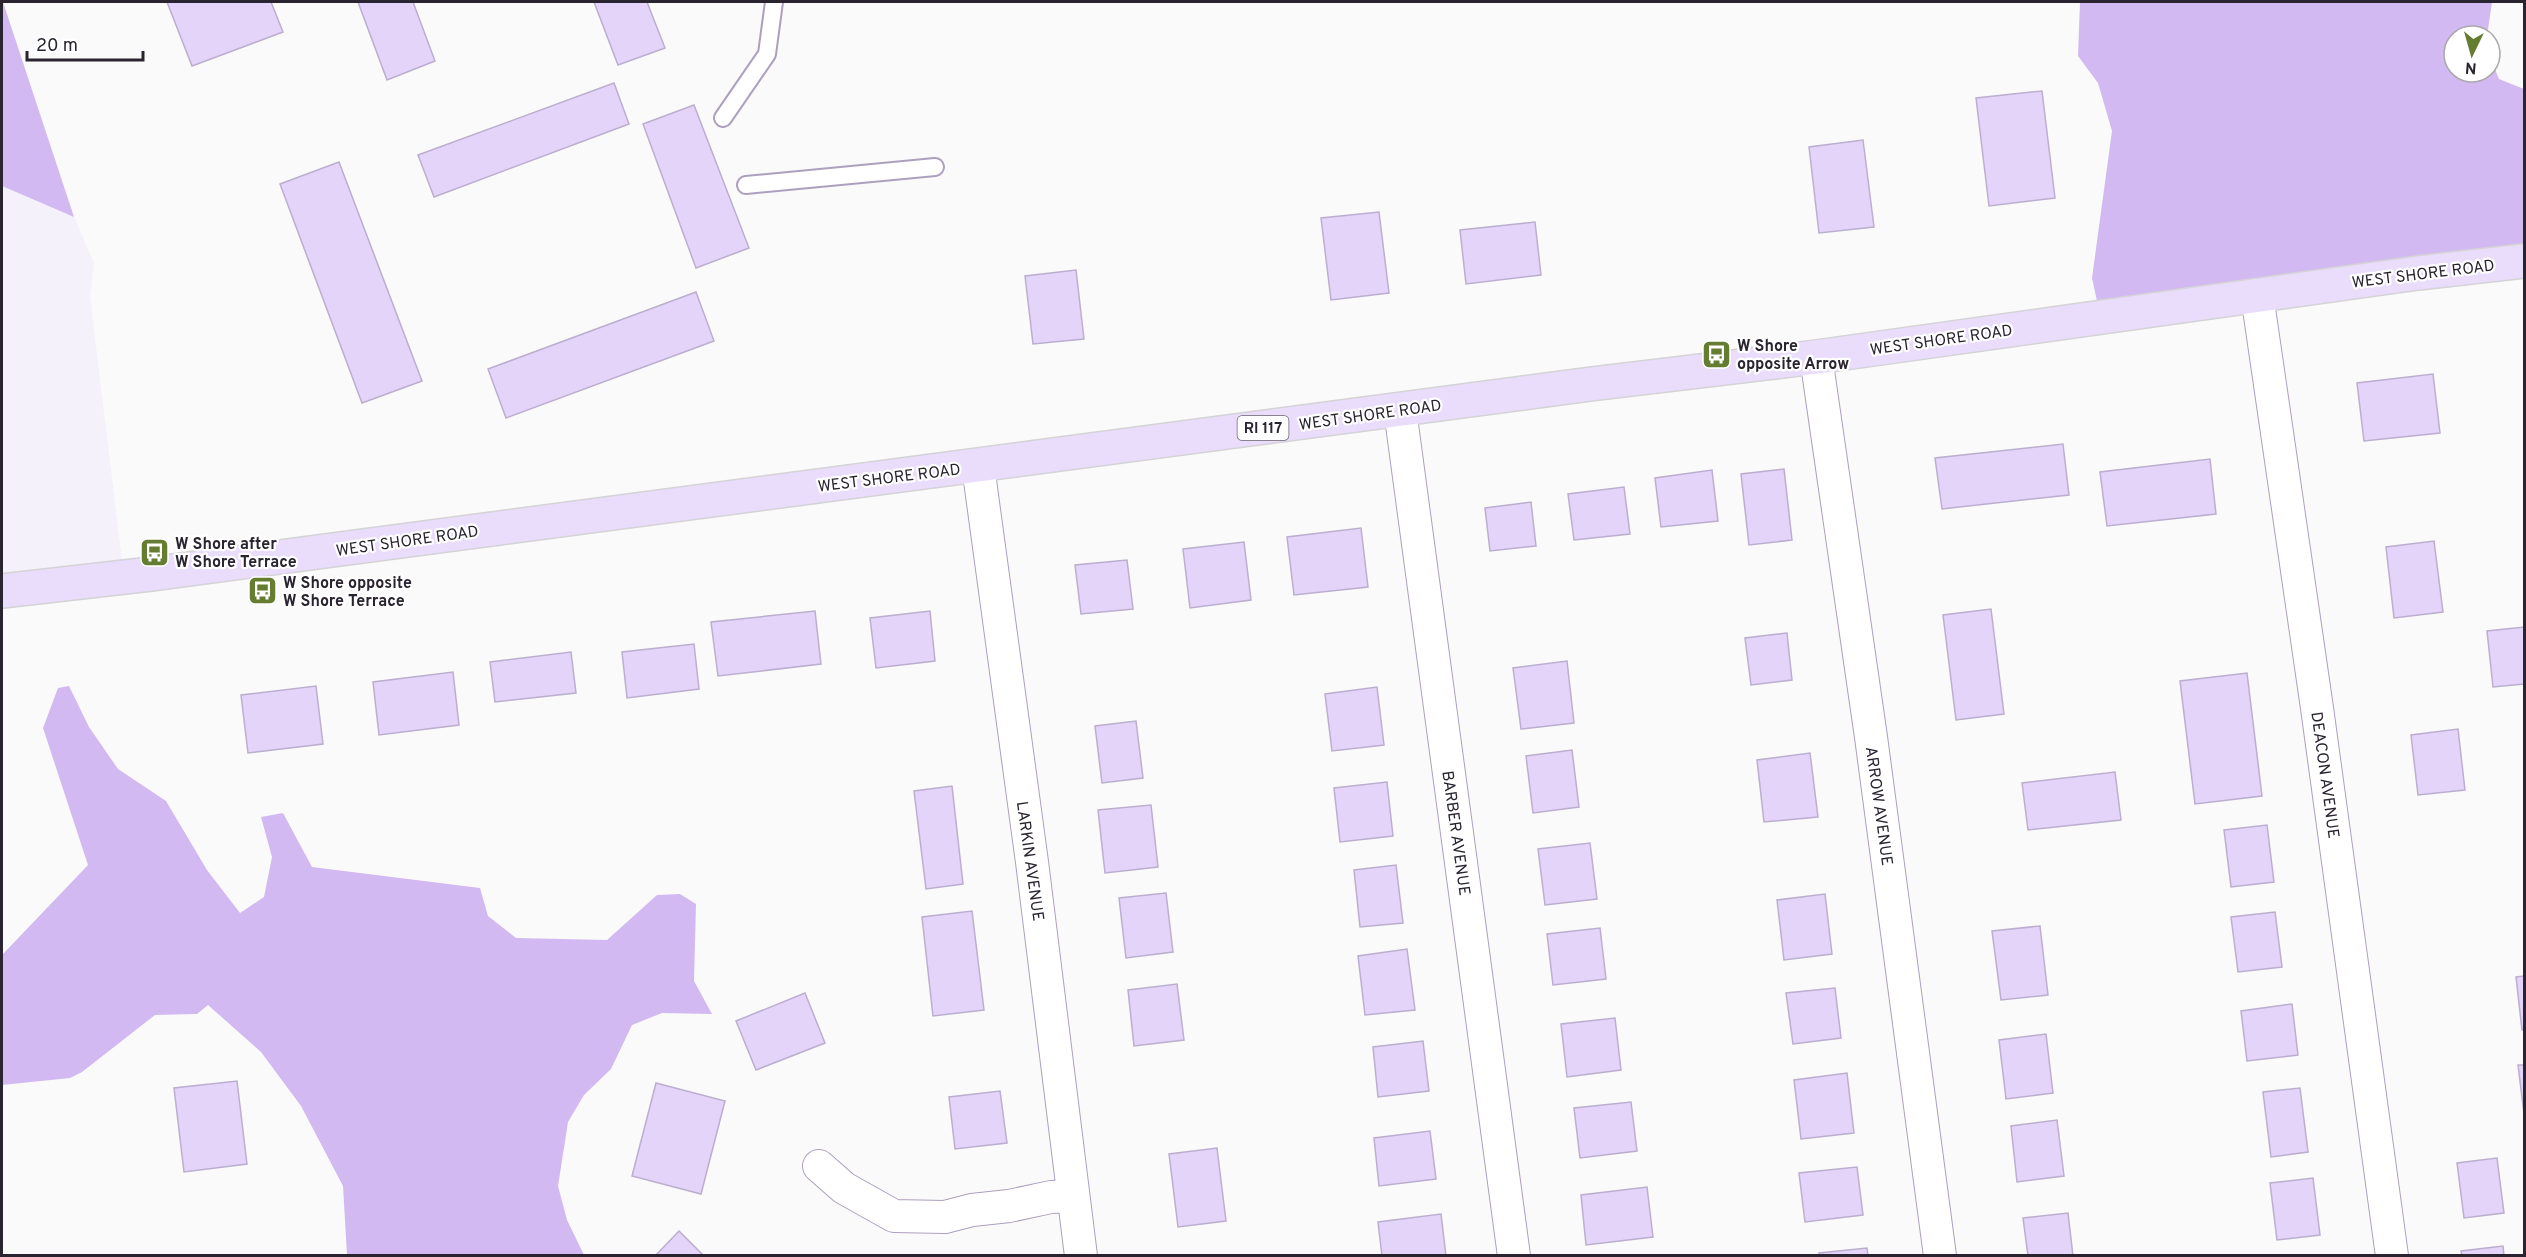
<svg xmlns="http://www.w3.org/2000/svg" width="2526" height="1257" viewBox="0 0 2526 1257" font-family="Overpass,sans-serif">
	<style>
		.built { fill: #f5f1fa }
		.green { fill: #d3b9f2 }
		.building { fill: #e4d4f9; stroke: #bcaece; stroke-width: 1.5 }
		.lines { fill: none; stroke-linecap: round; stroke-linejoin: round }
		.service-casing { stroke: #ad9fbe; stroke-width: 20 }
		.minor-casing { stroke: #ad9fbe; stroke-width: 34 }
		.primary-casing { stroke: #d4d3d6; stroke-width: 36 }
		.service { stroke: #fff; stroke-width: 16 }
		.minor { stroke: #fff; stroke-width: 32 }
		.primary { stroke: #eadcfb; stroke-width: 33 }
		.labels { text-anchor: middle; stroke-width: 4.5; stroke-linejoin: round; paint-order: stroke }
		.shield { fill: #fff; stroke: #69666e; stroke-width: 1.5 }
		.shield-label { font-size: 15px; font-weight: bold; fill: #292430 }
		.street-label { font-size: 16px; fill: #292430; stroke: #fff }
		.poi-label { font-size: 16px; font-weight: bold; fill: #292430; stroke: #fff; text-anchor: start }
	</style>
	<rect width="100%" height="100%" fill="#fafafa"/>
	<path class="built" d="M2,186l72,31 20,46 -4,33 34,281 -122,19z"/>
	<g class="green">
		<path d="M2,2h1l71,215 -72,-31z"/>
		<path d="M2080,2h412l-5,34h-33v36h36v-15l9,22 25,10v174l-424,52 -8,-37 20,-147 -14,-48 -20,-27z"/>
		<path d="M69,686l20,41 29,42 48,32 41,69 33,43 24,-16 8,-40 -11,-40 22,-4 29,54 168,21 8,28 28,22 91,2 50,-45 23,-1 16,10 -2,77 18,33 -50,-1 -30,12 -21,44 -27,26 -16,27 -10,64 9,34 17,35h-237l-4,-69 -42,-80 -40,-54 -53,-47 -11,9 -42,1 -73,57 -12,6 -68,7v-130l86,-90 -45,-137 15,-40z"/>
	</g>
	<g class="building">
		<path d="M167,2h104l12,30 -91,34z"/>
		<path d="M358,2h55l22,59 -48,19z"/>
		<path d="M594,2h53l18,46 -47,17z"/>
		<path d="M614,83l15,41 -195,73 -16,-42z"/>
		<path d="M2042,91l13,107 -66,8 -13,-108z"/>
		<path d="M694,105l55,143 -53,20 -53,-144z"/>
		<path d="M1863,140l11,87 -55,6 -10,-86z"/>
		<path d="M339,162l83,219 -60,22 -82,-219z"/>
		<path d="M1379,212l10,81 -58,7 -10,-82z"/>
		<path d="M1535,222l6,53 -75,9 -6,-54z"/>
		<path d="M1076,270l8,69 -51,5 -8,-68z"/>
		<path d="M696,292l18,49 -208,77 -18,-49z"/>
		<path d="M2433,374l7,59 -76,8 -7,-58z"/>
		<path d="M2063,444l6,51 -127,14 -7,-51z"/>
		<path d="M2210,459l6,55 -109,12 -7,-54z"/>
		<path d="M1784,469l8,71 -43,5 -8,-71z"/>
		<path d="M1712,470l6,51 -57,6 -6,-49z"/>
		<path d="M1624,487l6,47 -56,6 -6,-46z"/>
		<path d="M1531,502l5,44 -46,5 -5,-43z"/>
		<path d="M1361,528l7,59 -74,8 -7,-58z"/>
		<path d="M2434,541l9,71 -49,6 -8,-71z"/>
		<path d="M1244,542l7,58 -61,8 -7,-59z"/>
		<path d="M1127,560l6,49 -52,5 -6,-49z"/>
		<path d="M1991,609l13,105 -48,6 -13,-105z"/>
		<path d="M815,611l6,53 -103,12 -7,-54z"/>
		<path d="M930,611l5,50 -59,7 -6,-50z"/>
		<path d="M2524,627v57l-31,3 -6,-56z"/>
		<path d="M1787,633l5,47 -41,5 -6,-47z"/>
		<path d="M694,644l5,45 -72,9 -5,-46z"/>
		<path d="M571,652l5,41 -81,9 -5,-40z"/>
		<path d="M1567,661l7,62 -53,6 -8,-61z"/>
		<path d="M453,672l6,53 -80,10 -6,-53z"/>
		<path d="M2247,673l15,123 -67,8 -15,-123z"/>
		<path d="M316,686l7,58 -75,9 -7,-58z"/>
		<path d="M1377,687l7,58 -52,6 -7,-57z"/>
		<path d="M1136,721l7,57 -41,5 -7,-57z"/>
		<path d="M2458,729l7,61 -47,5 -7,-60z"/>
		<path d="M1572,750l7,57 -46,6 -7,-57z"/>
		<path d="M1810,753l8,64 -54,5 -7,-62z"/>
		<path d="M2115,772l6,48 -93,10 -6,-47z"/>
		<path d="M1387,782l6,54 -53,6 -6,-54z"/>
		<path d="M952,786l11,98 -37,5 -12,-98z"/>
		<path d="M1151,805l7,62 -53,6 -7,-63z"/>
		<path d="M2267,825l7,57 -43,5 -7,-57z"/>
		<path d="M1590,843l7,56 -52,6 -7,-56z"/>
		<path d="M1396,865l7,58 -43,4 -6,-57z"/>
		<path d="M1166,893l7,59 -47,6 -7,-60z"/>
		<path d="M1825,894l7,60 -48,6 -7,-60z"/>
		<path d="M972,911l12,99 -51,6 -11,-99z"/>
		<path d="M2275,912l7,55 -44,5 -7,-55z"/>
		<path d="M2040,926l8,69 -47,5 -9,-69z"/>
		<path d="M1600,928l6,51 -53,6 -6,-51z"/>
		<path d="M1407,949l8,61 -50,5 -7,-59z"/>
		<path d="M2524,976v54h-2l-6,-53z"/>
		<path d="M1177,984l7,56 -50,6 -6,-56z"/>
		<path d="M1835,988l6,50 -48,6 -7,-51z"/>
		<path d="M805,993l20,50 -69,27 -20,-49z"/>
		<path d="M2292,1004l6,51 -51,6 -6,-50z"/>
		<path d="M1615,1018l6,52 -54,7 -6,-53z"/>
		<path d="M2046,1034l7,59 -47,6 -7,-59z"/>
		<path d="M1423,1041l6,50 -51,6 -5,-50z"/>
		<path d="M2518,1065h6v49z"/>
		<path d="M1847,1073l7,60 -53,6 -7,-59z"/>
		<path d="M237,1081l10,83 -63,8 -10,-84z"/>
		<path d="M656,1083l69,18 -24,93 -69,-18z"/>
		<path d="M2300,1088l8,64 -37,5 -8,-65z"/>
		<path d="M1000,1091l7,52 -52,6 -6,-52z"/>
		<path d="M1631,1102l6,49 -57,7 -6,-50z"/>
		<path d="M2057,1120l7,56 -47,6 -6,-56z"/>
		<path d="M1430,1131l6,48 -57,7 -5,-48z"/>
		<path d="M1217,1148l9,73 -48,6 -9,-73z"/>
		<path d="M2497,1158l7,55 -40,5 -7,-55z"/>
		<path d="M1857,1167l6,48 -58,7 -6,-49z"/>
		<path d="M2313,1178l7,57 -43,5 -7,-57z"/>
		<path d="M1647,1187l6,50 -67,8 -5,-50z"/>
		<path d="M2068,1213l5,43h-45l-5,-38z"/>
		<path d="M1441,1214l5,42h-64l-4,-34z"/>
		<path d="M679,1231l25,25h-49z"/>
		<path d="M2503,1246l1,10h-42l-1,-5z"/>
		<path d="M1867,1248l1,8h-48l-1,-3z"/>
	</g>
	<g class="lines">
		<defs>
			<g id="service">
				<path d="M723,118l44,-64 7,-52"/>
				<path d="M746,185l189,-18"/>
			</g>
			<g id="minor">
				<path d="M2257,295l60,413 75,548"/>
				<path d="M1816,357l55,380 69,519"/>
				<path d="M1400,410l114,846"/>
				<path d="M978,466l54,396 49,394"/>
				<path d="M819,1166l25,22 50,28 51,1 27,-7 37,-4 42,-9 22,-1"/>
			</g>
			<path id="primary" d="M2,591l149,-17 1440,-190 225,-27 602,-84 106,-12"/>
		</defs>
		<use href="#service" class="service-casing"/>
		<use href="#minor" class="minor-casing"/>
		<use href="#primary" class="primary-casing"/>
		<use href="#service" class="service"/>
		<use href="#minor" class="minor"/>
		<use href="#primary" class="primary"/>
	</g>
	<defs>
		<symbol id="bus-square" viewBox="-11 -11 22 22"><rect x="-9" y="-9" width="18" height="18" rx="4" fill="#647d30" stroke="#fff"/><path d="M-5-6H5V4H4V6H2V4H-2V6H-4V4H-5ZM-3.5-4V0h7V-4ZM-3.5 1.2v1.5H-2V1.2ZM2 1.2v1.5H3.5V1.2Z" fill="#fff"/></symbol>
	</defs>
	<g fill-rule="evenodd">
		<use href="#bus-square" x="1700" y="338" width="33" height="33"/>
		<use href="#bus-square" x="138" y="536" width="33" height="33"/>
		<use href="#bus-square" x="246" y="574" width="33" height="33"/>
	</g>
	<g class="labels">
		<rect class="shield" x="1237.5" y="416" width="51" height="24" rx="4.5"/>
		<g class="shield-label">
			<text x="1263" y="433">RI 117</text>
		</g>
		<g class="street-label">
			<text transform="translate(2423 273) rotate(-7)" y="6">WEST SHORE ROAD</text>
			<text transform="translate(1941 339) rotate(-8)" y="6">WEST SHORE ROAD</text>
			<text transform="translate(1370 414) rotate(-8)" y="6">WEST SHORE ROAD</text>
			<text transform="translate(889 477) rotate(-7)" y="6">WEST SHORE ROAD</text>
			<text transform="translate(407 540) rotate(-8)" y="6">WEST SHORE ROAD</text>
			<text transform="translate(2326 775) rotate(82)" y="6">DEACON AVENUE</text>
			<text transform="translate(1880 806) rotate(82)" y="6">ARROW AVENUE</text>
			<text transform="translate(1457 833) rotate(82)" y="6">BARBER AVENUE</text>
			<text transform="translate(1031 861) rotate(82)" y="6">LARKIN AVENUE</text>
		</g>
		<g class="poi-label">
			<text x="1737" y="351">W Shore<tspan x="1737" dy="18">opposite Arrow</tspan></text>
			<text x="175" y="549">W Shore after<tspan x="175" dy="18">W Shore Terrace</tspan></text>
			<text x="283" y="588">W Shore opposite<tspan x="283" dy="18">W Shore Terrace</tspan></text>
		</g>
	</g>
	<rect width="2526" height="1257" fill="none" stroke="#292430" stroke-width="6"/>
	<g transform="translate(2472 54) rotate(185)"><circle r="28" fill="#ffffff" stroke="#a9a7ac" stroke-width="1.5"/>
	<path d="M0-4.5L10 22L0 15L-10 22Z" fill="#647d30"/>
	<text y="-9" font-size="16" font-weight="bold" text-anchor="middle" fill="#292430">N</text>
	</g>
	<path d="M27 51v9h116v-9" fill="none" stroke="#292430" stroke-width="3"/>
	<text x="36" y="51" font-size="18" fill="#292430" stroke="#ffffff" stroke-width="4.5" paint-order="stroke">20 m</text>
</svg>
